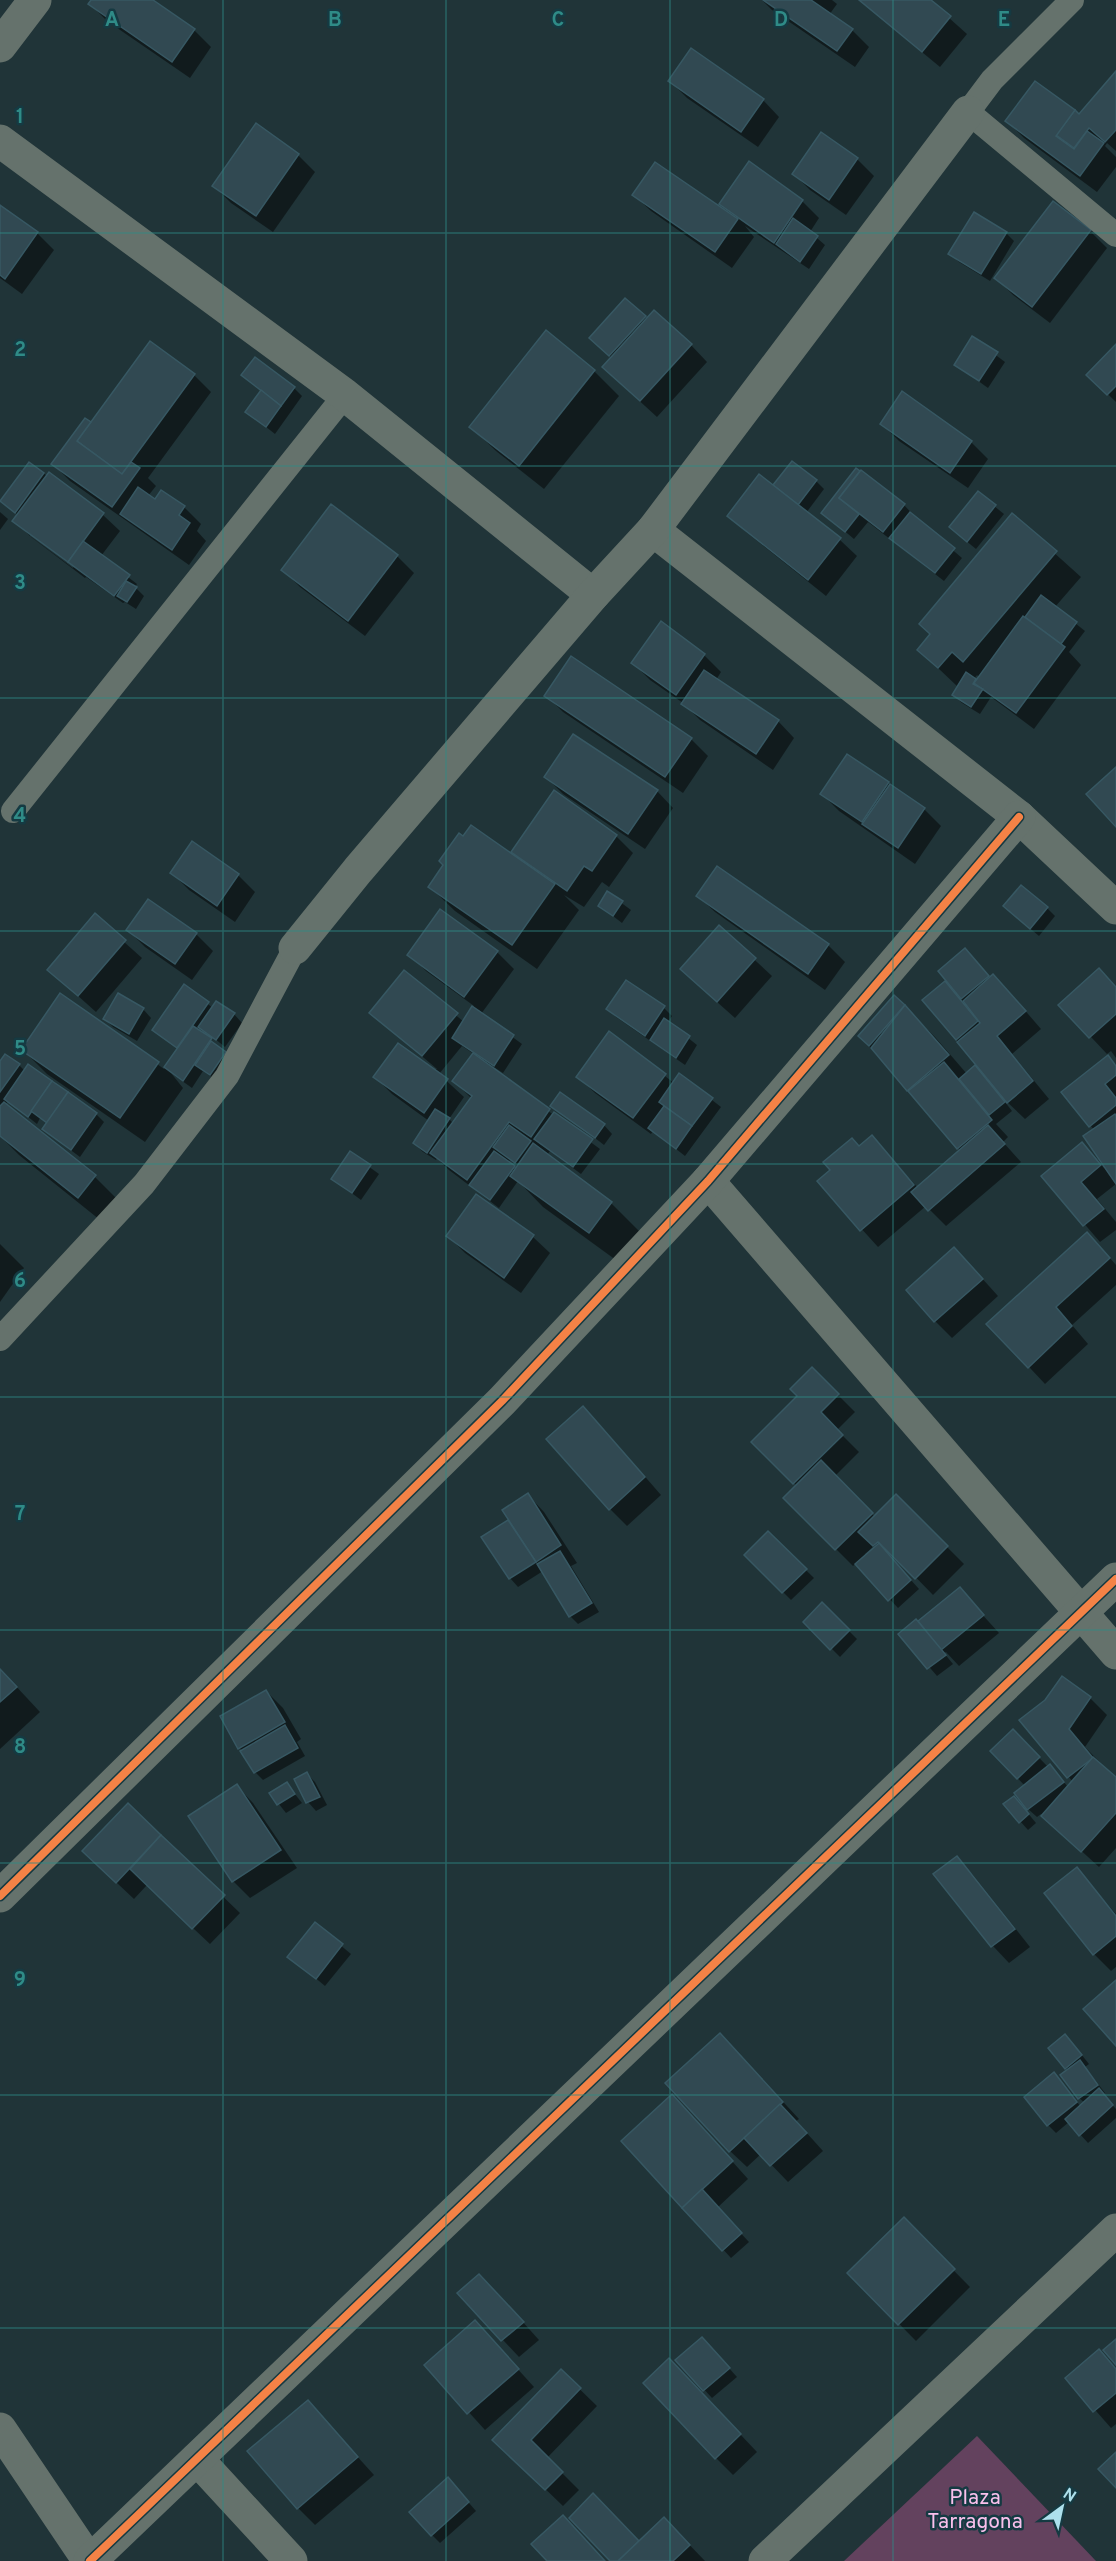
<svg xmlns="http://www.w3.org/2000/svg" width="1116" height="2561" viewBox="0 0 1116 2561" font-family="Overpass,sans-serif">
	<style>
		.green { fill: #63425e }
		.shadow { fill: #0007; fill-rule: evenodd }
		.building { fill: #314952; stroke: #375863; stroke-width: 1.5 }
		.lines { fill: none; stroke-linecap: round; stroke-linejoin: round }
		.lane { stroke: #65726c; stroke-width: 24 }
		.street { stroke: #65726c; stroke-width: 33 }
		.cycleway-casing { stroke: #153a42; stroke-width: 11 }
		.cycleway { stroke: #f48246; stroke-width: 8 }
		.grid { fill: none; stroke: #2f8b87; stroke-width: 1.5; stroke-opacity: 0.55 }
		.labels { text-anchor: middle; stroke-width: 5; stroke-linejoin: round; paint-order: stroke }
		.park-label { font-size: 21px; fill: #f9c0ec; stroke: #153a42 }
		.grid-label { font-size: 20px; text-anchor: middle; font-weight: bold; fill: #2f8b87; stroke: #153a42; stroke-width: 5; stroke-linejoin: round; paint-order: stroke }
	</style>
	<rect width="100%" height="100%" fill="#203438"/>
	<path class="green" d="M977,2436l119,125h-252z"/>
	<g class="shadow">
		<path d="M93,0h58l43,30 17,17 -21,31 -83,-57 -17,-17z"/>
		<path d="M762,0h70l5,4 -8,11 23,15 17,17 -14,20 -83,-57z"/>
		<path d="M859,0h70l38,34 -27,33z"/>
		<path d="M1116,73v78l-9,-8 -2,3 11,11v10l-19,25 -73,-54 -17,-17 72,-5z"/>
		<path d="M670,81l93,19 16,17 -21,30 -71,-49z"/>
		<path d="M298,155l17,17 -42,60 -42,-29 -17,-17z"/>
		<path d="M857,159l17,17 -28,39 -36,-25 -16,-16z"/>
		<path d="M749,163l53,38 17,17 -9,14 15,13 -16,24 -64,-43 9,11 -22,31 -81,-57 -17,-16 96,19 -10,-10z"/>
		<path d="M0,207l37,26 17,17 -32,44 -22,-16z"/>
		<path d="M1090,231l17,17 -57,75 -37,-28 -17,-17z"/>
		<path d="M1006,233l8,8 -24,40 -31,-19 -9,-8z"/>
		<path d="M626,300l21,19 44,26 16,17 -50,55 -36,-33 -9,-26 -13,-12z"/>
		<path d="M546,333l48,38 25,25 -75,93 -48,-38 -25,-24z"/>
		<path d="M973,338l32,24 -17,26 -32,-23z"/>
		<path d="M1116,346v56l-28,-27z"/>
		<path d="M194,375l17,17 -63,86 8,8 -8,10 8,5 5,-9 23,15 17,17 -4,7 9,10 -17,24 -119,-84 -17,-17z"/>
		<path d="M243,375l51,13 8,8 -27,38 -28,-22 15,-21z"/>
		<path d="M903,393l68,49 17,17 -20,29 -69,-47 -17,-17z"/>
		<path d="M30,464l73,51 17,16 -19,25 36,28 -2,3 9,9 -8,13 -11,-7 -2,1 -37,-26 -1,1 -54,-41 -17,-17 4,-5 -16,-14zM30,533l44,33 -1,2 -43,-32z"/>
		<path d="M856,470l48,35 16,17 42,36 -18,23 -76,-59 -14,17 -31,-26z"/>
		<path d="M816,481l8,8 -18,24 34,27 17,16 -31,40 -80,-64 -17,-16 44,-29z"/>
		<path d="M978,493l26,21 -28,35 -16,-13z"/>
		<path d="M0,512l8,7 -8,11z"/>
		<path d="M1012,515l69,62 -26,30 30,24 -16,21 12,13 -47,64 -43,-32 -11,17 -18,-11 -9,-8 5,-8 -39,-37zM977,675l3,3 -3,4 -3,-3z"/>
		<path d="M397,556l17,17 -49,63 -65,-49 -17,-17z"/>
		<path d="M661,623l43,32 17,17 -5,8 62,41 16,17 -21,32 -73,-50 -17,-17 -33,-23 -17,-17z"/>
		<path d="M546,695l145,44 17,17 -25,37 -120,-81z"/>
		<path d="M546,777l111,14 16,17 -28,41 -82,-55z"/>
		<path d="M888,783l36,26 17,17 -26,38 -76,-53 -17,-17z"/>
		<path d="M616,836l17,17 -24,34 -7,-5 -18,25 -20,-12 15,15 -42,59 -82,-58 -25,-24 15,-22 75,-4 -7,-9z"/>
		<path d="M192,844l46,31 17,17 -20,30 -46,-32 -17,-17z"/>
		<path d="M608,893l23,17 -9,13 -22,-17z"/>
		<path d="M698,896l130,49 17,17 -20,28 -110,-78z"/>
		<path d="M1047,908l8,8 -16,20 -26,-22z"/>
		<path d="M95,916l47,42 -46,54 -47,-42z"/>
		<path d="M719,927l53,49 -37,42 -36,-32z"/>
		<path d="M128,930l68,4 17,17 -21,29 -47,-33z"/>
		<path d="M497,952l17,17 -33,45 41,30 -19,29 -14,-9 -2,2 113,83 -19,25 -31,-23 -3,4 64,48 31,31 -22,29 -77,-56 -25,-26 -19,27 -50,-38 -12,-12 -1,2 -13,-8 -9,-9 15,-22 -37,-27 -17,-17 62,-8 -66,-56 33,-41 60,50 10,-16 -48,-35 -17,-17zM462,1046l12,8 -20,27 18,18 -18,25 -5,-5 15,-22 -25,-23zM510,1160l9,6 -3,4 -8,-7z"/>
		<path d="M973,958l17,21 3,-3 17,17 31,36 -29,25 37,45 -24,20 -19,-18 -1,1 7,9 -16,13 12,13 -5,5 18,20 -75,64 -20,-20 -48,41 -59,-65 53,-45 46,51 43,-37 -101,-115 44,-30 31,31 32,37 17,2 1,-1 -61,-75z"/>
		<path d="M627,982l37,26 8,8 -4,6 29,23 -12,20 -69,-48 -8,-8z"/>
		<path d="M184,986l29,22 21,6 8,9 -17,24 -21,-17 -3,4 33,27 -15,21 -16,-11 -11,17 -21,-15 12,15 -38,54 -98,-68 -24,-24 38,-55 103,74 14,-20 -24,-19z"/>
		<path d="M1116,987v71l-5,-7 -4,3 -46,-49z"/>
		<path d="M143,1009l8,9 -14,23 -24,-14 -8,-8z"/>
		<path d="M610,1034l64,49 6,-8 41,32 -36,49 -32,-25 -2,3 -56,-41 -17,-16z"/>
		<path d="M1107,1057l9,8v119l-19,15 19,23v8l-16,12 -57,-66 39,-32 22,24 2,-2 -12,-36 -4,-5z"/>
		<path d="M0,1063l19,2 6,6 71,43 8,8 -24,35 -27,-20 -9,-8 4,-5 -8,-6 -3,6 -29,-23 -3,4 90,72 31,31 -16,20 -91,-73 -19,-19z"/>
		<path d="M552,1105l52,20 8,9 -8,11z"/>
		<path d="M350,1153l29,21 -18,26 -28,-21z"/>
		<path d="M476,1196l57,41 17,16 -29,40 -56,-40 -17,-17z"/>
		<path d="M0,1244l24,24 -24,34z"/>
		<path d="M1104,1251l12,14v20l-44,40 16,19 -43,40 -56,-60z"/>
		<path d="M971,1266l27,30 -46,42 -17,-17z"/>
		<path d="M812,1369l43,43 -18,18 22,22 -24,24 40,41 21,-21 68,68 -31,31 -37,-38 -3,3 26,29 -21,19 -42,-45 -3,3 -68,-68 12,-12 -44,-44 46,-46zM874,1546l2,2 -10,8 -1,-2z"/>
		<path d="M600,1425l61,70 -34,31 -17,-17z"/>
		<path d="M528,1495l16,17 33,51 -6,3 28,46 -21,12 -8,-8 -27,-45 -25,16 -8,-9 -27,-41 27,-17z"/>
		<path d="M768,1533l46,45 -23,22 -45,-45z"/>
		<path d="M959,1589l40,44 -40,33 -13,-14 -2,1 9,11 -16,12 -36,-42 17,-11z"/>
		<path d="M822,1604l35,35 -17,18 -35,-35z"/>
		<path d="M0,1669l40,43 -40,37z"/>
		<path d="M266,1691l17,17 18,31 -4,3 8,14 -42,24 -8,-8 -15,-24z"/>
		<path d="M1090,1698l17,17 -22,32 31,32v69l-17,19 -58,-53 -4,3 -9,-8 -12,-16 9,-7 -33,-35 21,-20 36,37 1,-2 8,9 10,12 5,-5 -52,-62z"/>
		<path d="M307,1774l8,8 12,23 -11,6 -8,-9 -12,-22z"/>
		<path d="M287,1784l15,19 -16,10 -15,-19z"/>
		<path d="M237,1786l16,17 44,65 -47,30 -17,-17 -43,-65z"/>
		<path d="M128,1805l112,108 -30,31 -63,-59 -13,14 -33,-31z"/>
		<path d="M1022,1806l14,17 -8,7 -8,-9z"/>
		<path d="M956,1858l17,17 57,72 -21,16 -16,-17 -58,-71z"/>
		<path d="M1077,1869l39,45v53l-5,4 -17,-17z"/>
		<path d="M315,1924l36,30 -26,32 -36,-30z"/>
		<path d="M1073,2044l16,20 -4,3 20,26 -2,2 13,14v9l-28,25 -19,-21 -13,11 -8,-8 14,-42 19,24 4,-4 -6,-5 -13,-30z"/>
		<path d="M737,2052l62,67 -3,2 27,30 -35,31 -27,-28 -14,13 -17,-16z"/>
		<path d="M689,2113l59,66 -31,29 32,34 -18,16 -108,-117z"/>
		<path d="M904,2220l66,67 -54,54 -67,-68z"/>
		<path d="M496,2292l43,48 -20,17 -60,-64z"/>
		<path d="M475,2322l59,65 -49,43 -59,-65z"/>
		<path d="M710,2347l27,30 -25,21 -35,-38z"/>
		<path d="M1099,2351l17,17v56l-5,4 -44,-50z"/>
		<path d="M561,2371l36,35 -50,52 32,32 -16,16 -52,-50z"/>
		<path d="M686,2377l71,75 -24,23 -17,-17z"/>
		<path d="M308,2402l66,73 -59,50 -17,-17z"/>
		<path d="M456,2488l20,23 -36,32 -8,-8z"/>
		<path d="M681,2536l24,25h-93l28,-18z"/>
	</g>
	<g class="building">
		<path d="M91,0h62l42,29 -23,33 -84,-58z"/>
		<path d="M763,0h48l42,29 -16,22z"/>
		<path d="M859,0h72l20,16 -29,36z"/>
		<path d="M691,48l73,51 -23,33 -73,-51z"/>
		<path d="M1116,71v59l-11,12 -16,-14 -15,20 -18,-13 19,-25 4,4z"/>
		<path d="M1035,81l40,29 -19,26 18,13 13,-18 17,12 -24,33 -75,-55z"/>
		<path d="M256,123l43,31 -43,62 -44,-30z"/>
		<path d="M821,132l37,26 -29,42 -37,-26z"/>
		<path d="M749,161l54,39 -29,43 -55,-39z"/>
		<path d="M655,162l83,57 -23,33 -83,-57z"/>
		<path d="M1053,201l38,29 -59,77 -38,-29z"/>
		<path d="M0,205l38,27 -33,47 -5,-4z"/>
		<path d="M974,212l33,20 -26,42 -33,-20z"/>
		<path d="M793,218l25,18 -18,26 -24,-18z"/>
		<path d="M625,298l21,18 -37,40 -20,-18z"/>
		<path d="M654,310l38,34 -52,57 -38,-34z"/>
		<path d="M546,330l49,40 -76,96 -50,-39z"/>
		<path d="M972,336l26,16 -19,29 -25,-16z"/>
		<path d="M150,341l45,33 -73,100 -45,-33z"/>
		<path d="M1116,344v42l-9,9 -21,-20z"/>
		<path d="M255,357l40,30 -14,19 -40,-31z"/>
		<path d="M261,390l20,16 -15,21 -21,-15z"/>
		<path d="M902,391l70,50 -22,32 -70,-49z"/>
		<path d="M85,418l6,4 -14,19 45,33 9,-12 9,6 -28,39 -61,-43z"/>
		<path d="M792,461l25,19 -19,25 -25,-20z"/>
		<path d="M29,462l15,11 -29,40 -15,-12z"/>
		<path d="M856,468l4,3 -21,27 20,16 -14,18 -24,-19z"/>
		<path d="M861,470l44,34 -22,28 -44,-34z"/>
		<path d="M49,472l55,41 -36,49 -56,-41z"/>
		<path d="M759,474l82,64 -33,42 -81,-64z"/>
		<path d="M138,487l17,12 6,-9 24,16 -6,9 11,8 -18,27 -52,-36z"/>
		<path d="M978,491l18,14 -29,37 -18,-15z"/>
		<path d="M331,504l67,51 -50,66 -67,-51z"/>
		<path d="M910,512l45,36 -20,25 -46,-35z"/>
		<path d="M1012,513l45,38 -94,111 -11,-10 -14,16 -21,-18 13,-16 -11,-10z"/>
		<path d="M83,541l47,34 -16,21 -46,-34z"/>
		<path d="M126,581l11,6 -10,15 -10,-6z"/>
		<path d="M1041,595l36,27 -16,22 -36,-27z"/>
		<path d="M1023,616l42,31 -49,66 -42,-30z"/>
		<path d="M661,621l44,33 -29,41 -45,-32z"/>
		<path d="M571,656l121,82 -27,39 -121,-81z"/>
		<path d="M704,670l75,50 -23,34 -75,-50z"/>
		<path d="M966,672l10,7 -3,5 10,5 -12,18 -19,-12z"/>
		<path d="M573,734l85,56 -30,44 -84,-57z"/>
		<path d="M847,754l42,28 -27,40 -42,-28z"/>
		<path d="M1116,767v60l-30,-33z"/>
		<path d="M890,784l35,24 -27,40 -36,-24z"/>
		<path d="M554,790l63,45 -25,36 -8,-5 -17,25 -56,-39z"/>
		<path d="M471,825l84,59 -43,61 -84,-58 15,-22 -4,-4 20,-28 4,3z"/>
		<path d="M192,841l47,33 -22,32 -47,-33z"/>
		<path d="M717,866l112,78 -21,30 -112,-78z"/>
		<path d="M1021,885l27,22 -18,22 -27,-23z"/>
		<path d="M607,891l16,10 -10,15 -15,-10z"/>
		<path d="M148,899l49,34 -22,31 -49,-34z"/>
		<path d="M440,909l58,42 -34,46 -57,-42z"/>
		<path d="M95,913l31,27 -48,56 -31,-26z"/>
		<path d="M719,925l37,33 -39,44 -37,-33z"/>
		<path d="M965,948l24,28 -28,23 -23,-28z"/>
		<path d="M1099,968l17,19v27l-27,24 -31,-33z"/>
		<path d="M404,970l54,43 -36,43 -53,-43z"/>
		<path d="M993,974l33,37 -29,25 36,45 -26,22 -50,-61 23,-19 -17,-22z"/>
		<path d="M626,980l39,26 -20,30 -39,-27z"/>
		<path d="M945,981l33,40 -22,19 -34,-40z"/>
		<path d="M184,984l25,18 -32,46 -25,-18z"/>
		<path d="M60,993l99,69 -39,56 -99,-68z"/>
		<path d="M118,993l26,15 -15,26 -26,-15z"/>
		<path d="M894,995l11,10 -36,41 -11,-10z"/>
		<path d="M216,1001l19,12 -19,27 -18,-13z"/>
		<path d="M905,1005l44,50 -42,36 -36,-43z"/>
		<path d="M472,1006l42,29 -20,31 -42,-28z"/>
		<path d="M664,1018l26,18 -14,22 -26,-18z"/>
		<path d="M193,1026l19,12 -29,43 -19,-14z"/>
		<path d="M609,1031l57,43 -33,44 -57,-41z"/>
		<path d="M211,1041l15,11 -16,23 -15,-10z"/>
		<path d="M398,1043l50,36 -24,34 -51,-36z"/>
		<path d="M473,1053l77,56 -19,28 -22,-15 -42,58 -37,-27 42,-57 -20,-15z"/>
		<path d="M5,1054l15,10 -20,28v-31z"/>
		<path d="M1108,1055l8,11v9l-11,9 11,14v7l-27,22 -28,-35z"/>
		<path d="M944,1062l48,58 -35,29 -49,-58z"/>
		<path d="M28,1064l24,17 -24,36 -24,-18z"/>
		<path d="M975,1065l30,37 -16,13 -30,-36z"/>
		<path d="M679,1073l34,25 -21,28 -33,-24z"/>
		<path d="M52,1081l16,11 -21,31 -16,-12z"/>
		<path d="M68,1092l29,21 -26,37 -29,-21z"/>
		<path d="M560,1092l45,32 -10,14 -45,-32z"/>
		<path d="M4,1102l92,73 -18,23 -78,-62v-30z"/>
		<path d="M664,1106l28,20 -16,23 -28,-21z"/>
		<path d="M435,1109l15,9 -23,35 -14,-10z"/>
		<path d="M554,1112l39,27 -20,28 -39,-28z"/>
		<path d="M1115,1114l1,2v68l-33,-48z"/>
		<path d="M509,1125l22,16 -16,22 -22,-16z"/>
		<path d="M988,1125l17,19 -77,67 -17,-19z"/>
		<path d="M872,1135l42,50 -54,46 -43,-50 13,-11 -7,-8 29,-24 7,8z"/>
		<path d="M1082,1142l19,23 -20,17 23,27 -21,17 -42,-50z"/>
		<path d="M533,1143l79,59 -23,31 -79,-57z"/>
		<path d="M350,1151l21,14 -19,28 -21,-14z"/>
		<path d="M494,1151l21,15 -25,34 -21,-15z"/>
		<path d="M476,1194l58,41 -30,43 -58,-42z"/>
		<path d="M1087,1232l23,26 -54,49 16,19 -44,42 -42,-44z"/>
		<path d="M954,1247l29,32 -49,43 -28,-32z"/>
		<path d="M812,1367l27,27 -18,18 22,23 -50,49 -42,-42 46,-46 -7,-7z"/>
		<path d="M583,1406l62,71 -36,33 -63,-71z"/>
		<path d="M821,1460l52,53 -38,37 -52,-52z"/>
		<path d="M528,1493l33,52 -25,17 -34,-52z"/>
		<path d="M896,1494l52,52 -33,33 -37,-37 -5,4 -15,-14z"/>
		<path d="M508,1520l28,42 -27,17 -28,-42z"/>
		<path d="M768,1531l39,38 -25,24 -38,-38z"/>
		<path d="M879,1543l32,37 -23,21 -33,-37z"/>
		<path d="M560,1551l32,52 -23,14 -32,-53z"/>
		<path d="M960,1587l24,28 -43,35 -23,-29z"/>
		<path d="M822,1602l28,28 -20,20 -27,-28z"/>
		<path d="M916,1619l30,36 -19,14 -29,-35z"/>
		<path d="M0,1669l17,18 -17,15z"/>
		<path d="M1062,1676l29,21 -22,32 24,29 -26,20 -48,-58 26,-20z"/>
		<path d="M266,1690l19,32 -47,27 -18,-33z"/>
		<path d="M285,1725l13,23 -44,25 -14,-22z"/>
		<path d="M1013,1729l27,28 -23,22 -27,-28z"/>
		<path d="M1093,1757l23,20v36l-35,39 -40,-36z"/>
		<path d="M1050,1764l14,18 -37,28 -13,-17z"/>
		<path d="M307,1772l13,25 -14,6 -12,-24z"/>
		<path d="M287,1782l8,12 -18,11 -8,-12z"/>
		<path d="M237,1784l44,66 -49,32 -44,-66z"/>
		<path d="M1014,1796l15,18 -10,9 -16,-19z"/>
		<path d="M128,1803l33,32 -45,48 -34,-32z"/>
		<path d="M161,1835l64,60 -33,34 -62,-60z"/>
		<path d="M957,1856l58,73 -24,18 -58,-73z"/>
		<path d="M1077,1867l39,49v20l-23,19 -49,-62z"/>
		<path d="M315,1922l28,22 -27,35 -29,-22z"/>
		<path d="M1116,1980v66l-33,-37z"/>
		<path d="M720,2033l63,69 -54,50 -64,-69z"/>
		<path d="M1065,2034l17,21 -17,14 -17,-21z"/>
		<path d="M1080,2060l18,25 -20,14 -18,-24z"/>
		<path d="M1054,2072l23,30 -30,24 -23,-29z"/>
		<path d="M1099,2088l14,17 -34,31 -14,-17z"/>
		<path d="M672,2094l61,67 -51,47 -61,-67z"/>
		<path d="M780,2104l27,29 -37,33 -26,-28z"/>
		<path d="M702,2189l40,44 -20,18 -40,-43z"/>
		<path d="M904,2217l51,52 -57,56 -51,-52z"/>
		<path d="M479,2274l45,48 -23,19 -44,-48z"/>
		<path d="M475,2320l44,49 -52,45 -43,-49z"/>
		<path d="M702,2337l28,31 -27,23 -28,-31z"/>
		<path d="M1116,2339v26l-13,-15z"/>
		<path d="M1099,2349l17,20v24l-23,19 -28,-34z"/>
		<path d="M669,2358l72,76 -26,25 -72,-76z"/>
		<path d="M561,2369l20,19 -50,52 32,32 -18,18 -53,-50z"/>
		<path d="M308,2400l50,57 -61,52 -50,-58z"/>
		<path d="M1116,2452v36l-18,-19z"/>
		<path d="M448,2477l21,25 -38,34 -22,-24z"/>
		<path d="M593,2493l46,48 -21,20h-8l-41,-43z"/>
		<path d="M563,2515l42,46h-58l-16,-17z"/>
		<path d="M664,2517l26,28 -17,16h-55z"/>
	</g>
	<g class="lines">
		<g class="lane">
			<path d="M1072,0l-80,80 -24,32 148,123"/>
			<path d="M13,811l332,-416"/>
			<path d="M0,1339l144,-155 83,-108 68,-128"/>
		</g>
		<g class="street">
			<path d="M0,46l35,-46"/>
			<path d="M0,141l345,254 248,200"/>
			<path d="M653,530l366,287 97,91"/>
			<path d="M295,948l63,-78 235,-275 60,-65 315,-418"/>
			<path d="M708,1181l408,472"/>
			<path d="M0,1896l502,-495 206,-220 311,-364"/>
			<path d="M0,2429l89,132"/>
			<path d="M197,2459l94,102"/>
			<path d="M90,2561l1026,-982"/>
			<path d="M765,2561l351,-331"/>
		</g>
		<defs>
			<g id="cycleway">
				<path d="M0,1896l502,-495 206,-220 311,-364"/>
				<path d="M90,2561l1026,-982"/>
			</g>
		</defs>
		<use href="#cycleway" class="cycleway-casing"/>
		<use href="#cycleway" class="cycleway"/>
	</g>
	<path class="grid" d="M223,0v2561M446,0v2561M670,0v2561M893,0v2561M0,233h1116M0,466h1116M0,698h1116M0,931h1116M0,1164h1116M0,1397h1116M0,1630h1116M0,1863h1116M0,2095h1116M0,2328h1116"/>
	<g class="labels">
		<g class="park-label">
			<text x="975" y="2504">Plaza<tspan x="975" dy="24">Tarragona</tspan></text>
		</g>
	</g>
	<g class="grid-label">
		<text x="112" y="26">A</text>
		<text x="335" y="26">B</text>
		<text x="558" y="26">C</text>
		<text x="781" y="26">D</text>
		<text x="1004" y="26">E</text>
		<text x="20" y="123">1</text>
		<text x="20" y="356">2</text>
		<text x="20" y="589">3</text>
		<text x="20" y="822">4</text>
		<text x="20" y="1055">5</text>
		<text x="20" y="1287">6</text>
		<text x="20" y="1520">7</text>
		<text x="20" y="1753">8</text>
		<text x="20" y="1986">9</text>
	</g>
	<g transform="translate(1062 2507) rotate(33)" stroke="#153a42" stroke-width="4.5" paint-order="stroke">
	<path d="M0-4.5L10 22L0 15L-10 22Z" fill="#ade0ec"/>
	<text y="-9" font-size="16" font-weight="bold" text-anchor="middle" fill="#ade0ec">N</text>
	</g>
</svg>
